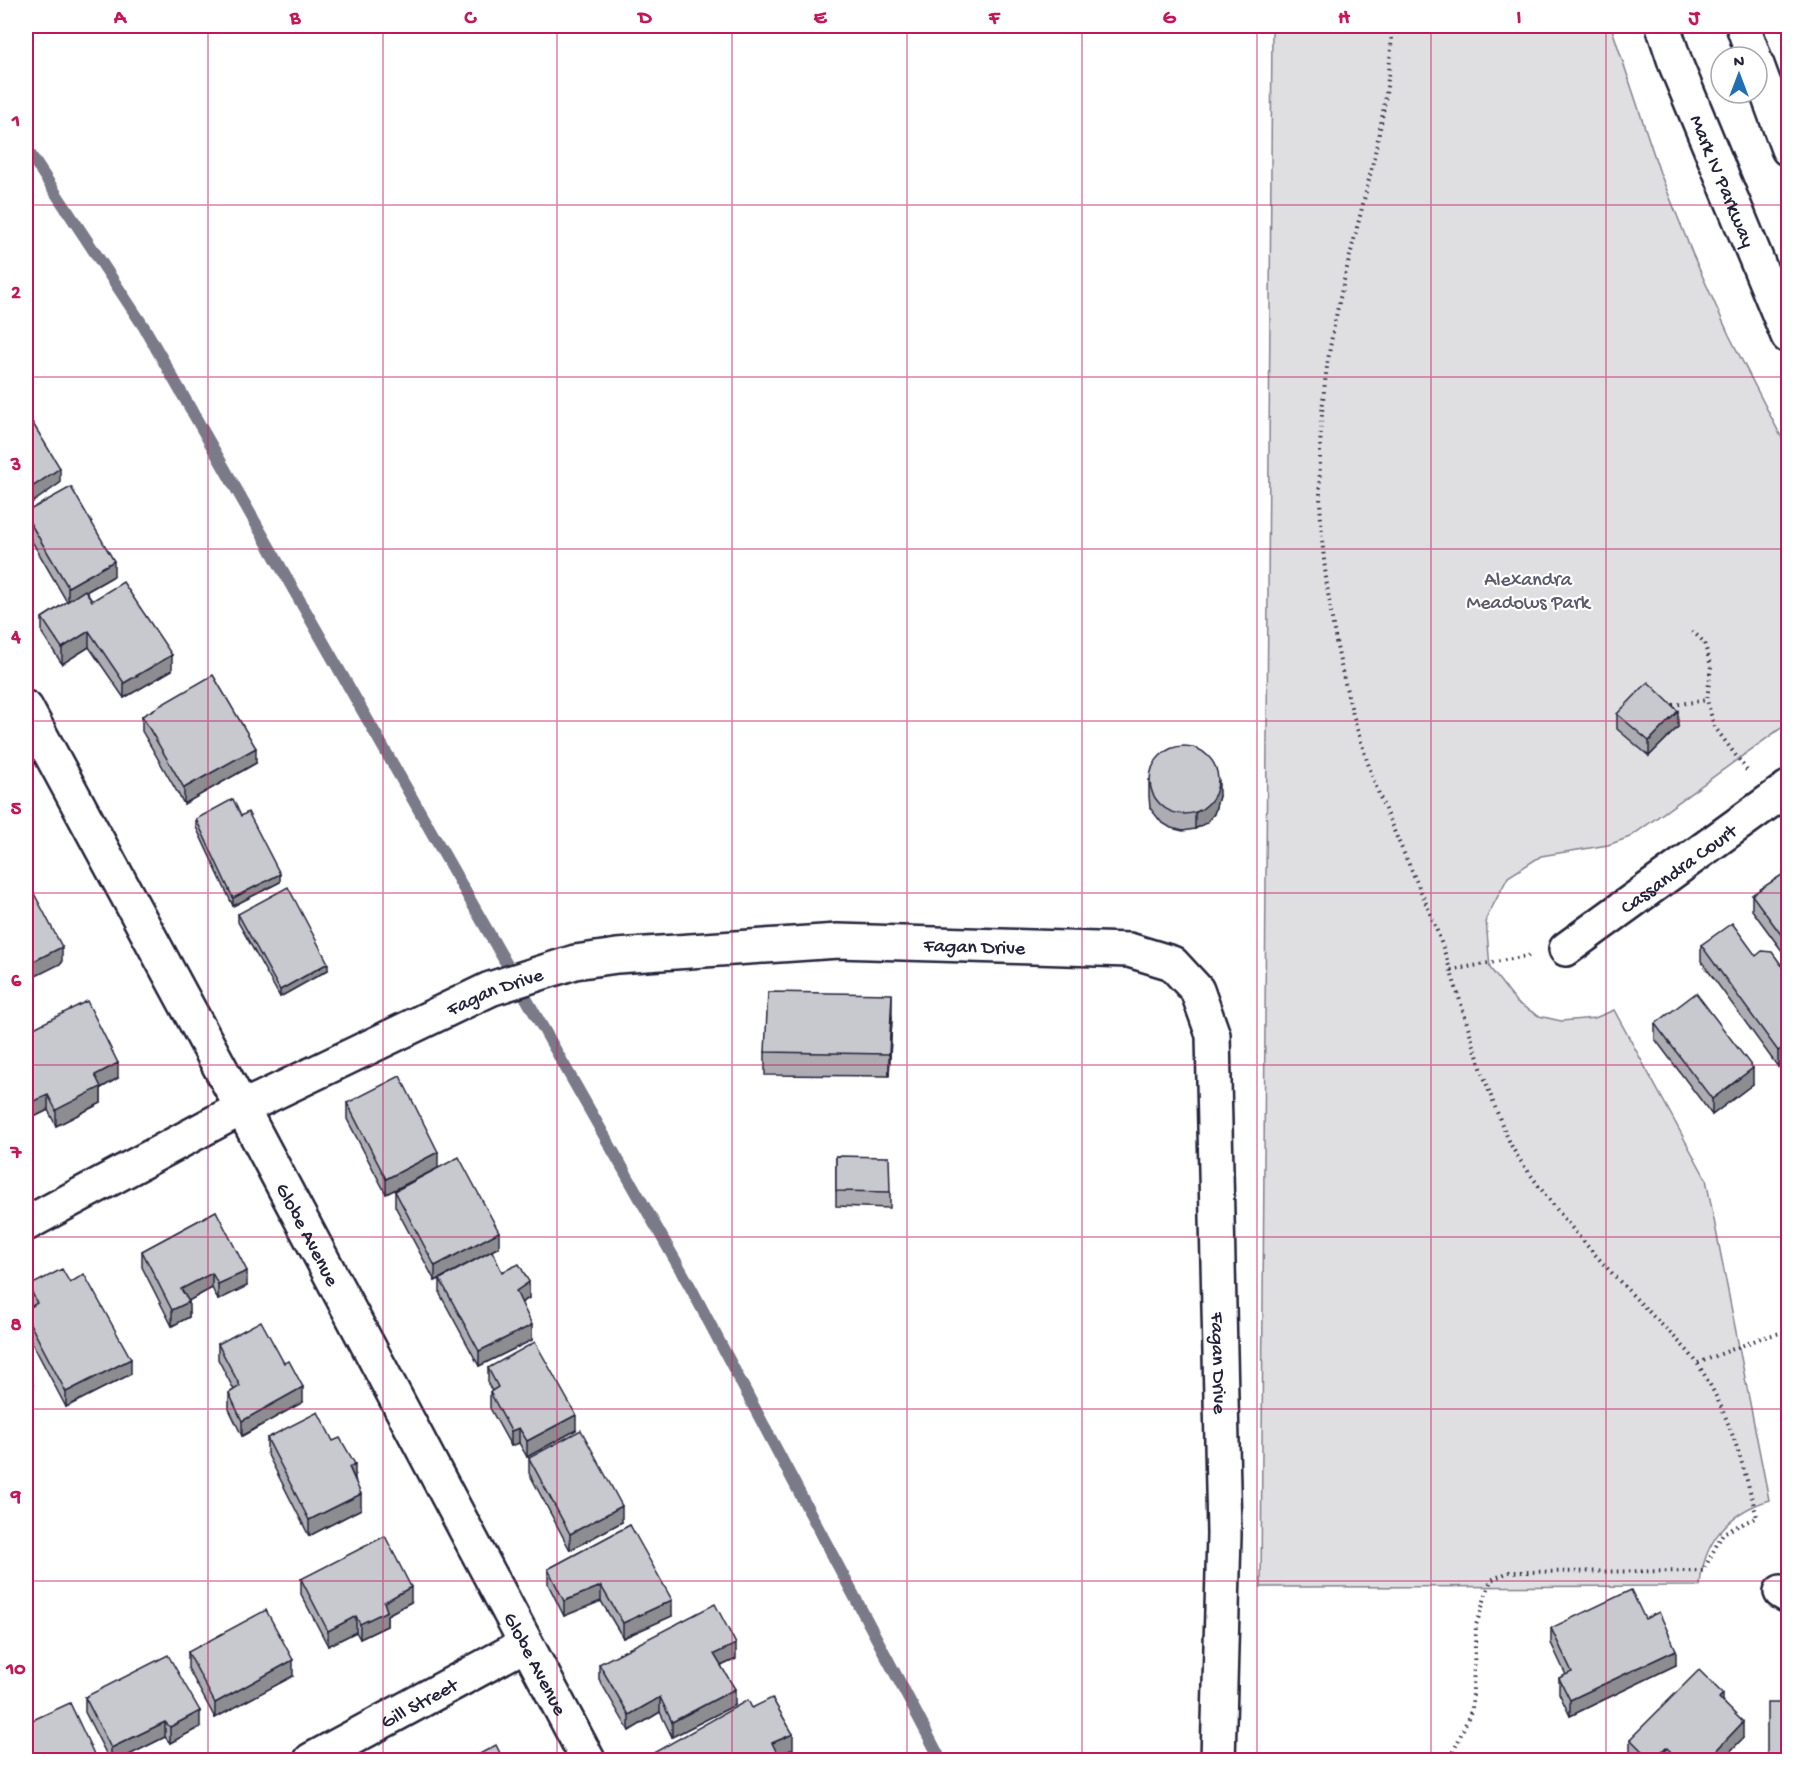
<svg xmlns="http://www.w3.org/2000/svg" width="1814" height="1786" viewBox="0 0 1814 1786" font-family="'Gochi Hand',sans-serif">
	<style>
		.green { fill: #dfdfe2; stroke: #80808e; stroke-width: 1.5 }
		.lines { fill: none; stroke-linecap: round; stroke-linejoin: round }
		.stream { stroke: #7a7a88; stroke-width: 12 }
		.minor-casing { stroke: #22223b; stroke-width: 38 }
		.major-casing { stroke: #22223b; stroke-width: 38 }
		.path { stroke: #22223b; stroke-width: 4; stroke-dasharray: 1.5 4.5; stroke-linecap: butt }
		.minor { stroke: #fff; stroke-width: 33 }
		.major { stroke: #fff; stroke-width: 33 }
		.wall { fill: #acacb2; stroke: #22223b; stroke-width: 1.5 }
		.shaded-wall { fill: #8c8c91; stroke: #22223b; stroke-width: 1.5 }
		.building { fill: #c8c8cf; stroke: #22223b; stroke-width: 1.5 }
		.grid { fill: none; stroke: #c2185b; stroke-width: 1.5; stroke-opacity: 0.55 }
		.labels { text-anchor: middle; stroke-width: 4.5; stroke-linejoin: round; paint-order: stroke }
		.street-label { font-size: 20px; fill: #22223b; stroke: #fff }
		.park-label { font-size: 20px; fill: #5b5b6d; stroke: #fff }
		.neatline { fill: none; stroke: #c2185b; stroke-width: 2 }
		.grid-label { font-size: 20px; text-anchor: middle; font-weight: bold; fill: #c2185b }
	</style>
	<rect width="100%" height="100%" fill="#fff"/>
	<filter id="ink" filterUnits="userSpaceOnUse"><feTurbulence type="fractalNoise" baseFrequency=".0167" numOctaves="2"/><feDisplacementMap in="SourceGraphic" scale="12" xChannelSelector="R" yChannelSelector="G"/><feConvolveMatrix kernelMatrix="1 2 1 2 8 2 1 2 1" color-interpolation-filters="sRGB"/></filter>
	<g filter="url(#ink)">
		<path class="green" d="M1272,26h339l49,147 33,82 36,80 59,115v273l-158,114 -22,8 -67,11 -33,21 -22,42 4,49 27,35 22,13 22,5 34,-3 19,-8 92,169 63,321c-41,13 -66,42 -69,86l-439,1z"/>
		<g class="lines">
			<path class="stream" d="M26,148l118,179 547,961 250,472"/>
			<defs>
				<g id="minor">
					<path id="s1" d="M26,708l216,400 346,652"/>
					<path id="s2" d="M1566,949l222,-161"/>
					<path id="s3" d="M26,1224l216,-116 248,-119 85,-27 42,-6 221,-15 291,9 43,13 25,27 16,45 11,499 -6,226"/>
					<path d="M1781,1592l7,4"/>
					<path id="s4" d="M311,1760l215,-116"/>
				</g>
				<g id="major">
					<path id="s5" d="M1663,26l13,39 112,271"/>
					<path d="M1743,26l11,31"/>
					<path d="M1757,65l31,84"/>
				</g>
			</defs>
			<use href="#minor" class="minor-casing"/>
			<use href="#major" class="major-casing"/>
			<g class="path">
				<path d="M1392,26c-3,125 -55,241 -68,365 -14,133 7,273 53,398 18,48 42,94 60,142 26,71 42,145 74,214 7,14 18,27 27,40 34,46 72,87 112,128 16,17 37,34 49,53 30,47 44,98 58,151l-34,16 -20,38 -194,1 -18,8 -15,45 -4,84 -22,51"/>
				<path d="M1692,631l12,11 7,24 -4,34 7,26 34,46"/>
				<path d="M1668,709l5,-4 34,-5"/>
				<path d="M1451,970l82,-15"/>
				<path d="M1698,1363l63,-25 27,-7"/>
			</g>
			<use href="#minor" class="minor"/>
			<use href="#major" class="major"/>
		</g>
		<g class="wall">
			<path d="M26,512l88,64 -28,16 6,9 80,69 -48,28 -35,-51 -27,17 -20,-31v-15l25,-16 -41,-71z"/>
			<path d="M1617,714l61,13 -29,29 -32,-27z"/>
			<path d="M142,716l114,47 -72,41 -42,-73z"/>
			<path d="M1149,780l70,16 -5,18 -8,9 -11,6 -12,2 -12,-3 -10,-6 -11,-14 -1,-12z"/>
			<path d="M241,816l39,66 -47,24 -37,-79v-8z"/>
			<path d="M1788,871v88l-36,-49v-15z"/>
			<path d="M238,914l90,56 -48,27 -42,-75z"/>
			<path d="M1701,945l55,11 32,18 -10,93 -77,-106z"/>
			<path d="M892,1017l-3,59 -124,-1v-23z"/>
			<path d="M1655,1024l98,60 -41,31 -57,-76z"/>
			<path d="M26,1032l92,46 -17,10v15l-45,23 -8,-16 -14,7 -8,-16z"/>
			<path d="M347,1103l91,65 61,79 -48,26 51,-1 27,26 -8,5 11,37 -53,26 -39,-72v-15l-5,2 -40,-75v-15l37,-20 -46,23 -39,-75z"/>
			<path d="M836,1156l54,36v16l-54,-2z"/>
			<path d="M216,1211l31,75 -29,14 -6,-12 -24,13 1,16 -17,9 -30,-59v-16z"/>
			<path d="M70,1283l61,91 -65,33 -40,-76v-21l5,-3 -2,-5v-16z"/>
			<path d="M218,1344l85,58 -61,34 -13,-27v-16l5,-3 -16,-31z"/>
			<path d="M488,1368l88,62 -49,27 -8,-14 -8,3 -21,-38v-16l2,-1 -4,-7z"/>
			<path d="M267,1438l88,41 6,30 -52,27 -42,-83z"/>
			<path d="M529,1458l93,64 -52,28 -41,-77z"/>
			<path d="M630,1525l42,91 -49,22 -22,-37 -37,15 -16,-32v-15z"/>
			<path d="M301,1579l110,23 -24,13v11l-27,13 -4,-7 -28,14 -27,-52z"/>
			<path d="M1645,1619l31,46 -106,51 -11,-23v-15l7,-3 -15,-32v-15z"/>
			<path d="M188,1652l105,24 -78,42 -27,-50z"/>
			<path d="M736,1659l-15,7 14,39 -63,32 -12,-25 -31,19 -30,-52v-15z"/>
			<path d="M85,1697l115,30 -30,16 -5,-6 -48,24h-7l-25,-49z"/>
			<path d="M1723,1703l20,35 -22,23h-85l-6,-6v-16z"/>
		</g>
		<g class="shaded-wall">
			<path d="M60,468v15l-34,24v-16z"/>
			<path d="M114,561v15l-46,26v-15z"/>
			<path d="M89,631v16l-27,17v-16z"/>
			<path d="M172,655v15l-48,28v-15z"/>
			<path d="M1678,711v16l-29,29v-15z"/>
			<path d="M256,748v15l-72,41v-16z"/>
			<path d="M1219,781v15l-5,18 -8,9 -11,6v-15z"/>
			<path d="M280,874v8l-47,24v-8z"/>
			<path d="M62,947v16l-36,18v-16z"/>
			<path d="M328,963v7l-48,27v-7z"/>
			<path d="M892,994v23l-3,59v-22z"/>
			<path d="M1788,1044v15l-10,8v-16z"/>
			<path d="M118,1063v15l-17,10v15l-45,23v-16l39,-35z"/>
			<path d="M1753,1068v16l-41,31v-16z"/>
			<path d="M48,1095v15l-14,7v-16z"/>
			<path d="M438,1152v16l-52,26v-15z"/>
			<path d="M499,1232v15l-64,34v-15z"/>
			<path d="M247,1271v15l-29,14v-16z"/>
			<path d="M212,1273v15l-31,17v-16z"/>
			<path d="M529,1282v16l-13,8v-15z"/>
			<path d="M189,1302v15l-17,9v-16z"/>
			<path d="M532,1325v15l-53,26v-15z"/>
			<path d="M131,1359v15l-65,33v-15z"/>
			<path d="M33,1385v16l-7,3v-15z"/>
			<path d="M303,1387v15l-61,34v-15z"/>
			<path d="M576,1415v15l-49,27v-16z"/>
			<path d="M519,1428v15l-8,3v-15z"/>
			<path d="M355,1464v16l-6,-13z"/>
			<path d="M361,1494v15l-52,27v-16z"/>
			<path d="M622,1506v16l-52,28v-16z"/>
			<path d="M601,1586v15l-37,15v-15z"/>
			<path d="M411,1587v15l-24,13v11l-27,13v-15l24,-22z"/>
			<path d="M672,1600v16l-49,22v-15z"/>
			<path d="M356,1616v16l-28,14v-15z"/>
			<path d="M736,1644v15l-22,10v-15z"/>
			<path d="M1676,1650v15l-106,51v-16z"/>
			<path d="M293,1660v16l-78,42v-15z"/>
			<path d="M735,1689v16l-63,32v-15z"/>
			<path d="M1723,1694v15l-4,-11z"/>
			<path d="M660,1697v15l-31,19v-16z"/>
			<path d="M200,1711v16l-30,16v-16z"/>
			<path d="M165,1722v15l-48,24h-6v-13z"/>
			<path d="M1743,1722v16l-22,23h-15z"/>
			<path d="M793,1734v15l-21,9v-15z"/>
			<path d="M1666,1747v14h-13z"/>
			<path d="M95,1756v5h-12z"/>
		</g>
		<g class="building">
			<path d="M26,412l34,56 -34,23z"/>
			<path d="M71,487l43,74 -46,26 -42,-71v-4z"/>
			<path d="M123,582l49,73 -48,28 -35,-52 -27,17 -20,-30 43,-28 7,11z"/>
			<path d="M213,675l43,73 -72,40 -42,-72z"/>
			<path d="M1648,682l30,29 -29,30 -32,-27z"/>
			<circle cx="1184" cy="780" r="34"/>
			<path d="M233,799l8,17 7,-4 32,62 -47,24 -37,-79z"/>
			<path d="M1788,871v73l-36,-49z"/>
			<path d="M27,880l35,67 -36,18v-84z"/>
			<path d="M288,887l40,76 -48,27 -42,-76z"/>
			<path d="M1732,923l24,33 6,-5 10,1 16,22v70l-10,7 -77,-106z"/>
			<path d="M768,992l124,2 -3,60 -124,-2z"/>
			<path d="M1696,993l57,75 -41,31 -57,-75z"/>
			<path d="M87,1001l31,62 -23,12 6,12 -45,23 -8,-15 -14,6 -8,-16v-53z"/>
			<path d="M400,1076l38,76 -52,27 -39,-76z"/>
			<path d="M836,1156l53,1 1,35 -54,-1z"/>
			<path d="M459,1157l40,75 -64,34 -40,-75z"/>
			<path d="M216,1211l31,60 -29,13 -6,-11 -31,16 8,13 -17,8 -30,-59z"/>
			<path d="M492,1251l10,21 17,-8 10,18 -13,9 16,34 -53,26 -39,-72z"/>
			<path d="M62,1269l8,14 14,-9 47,85 -65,33 -40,-76v-6l11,-7 -8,-17z"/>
			<path d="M261,1321l23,42 5,-2 14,26 -61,34 -13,-28 11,-7 -22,-42z"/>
			<path d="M535,1342l41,73 -49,26 -8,-13 -8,3 -21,-39 8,-5 -10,-19z"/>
			<path d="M26,1371l7,14 -7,4z"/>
			<path d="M318,1412l15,29 7,-3 15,26 -6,3 12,27 -52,26 -42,-82z"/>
			<path d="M581,1430l41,76 -52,28 -41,-76z"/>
			<path d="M630,1525l42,75 -49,23 -22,-37 -37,15 -16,-32z"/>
			<path d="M385,1536l26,51 -27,15 3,9 -27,13 -4,-8 -28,15 -27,-52z"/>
			<path d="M1631,1590l14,29 14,-7 17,38 -106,50 -11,-22 13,-6 -21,-44z"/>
			<path d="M715,1604l21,40 -22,10 21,35 -63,33 -12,-25 -31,18 -30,-51z"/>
			<path d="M266,1610l27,50 -78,43 -27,-51z"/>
			<path d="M168,1655l32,56 -30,16 -5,-5 -54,26 -26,-51z"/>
			<path d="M1699,1670l24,24 -4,4 24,24 -37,39h-26l-14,-14 -14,14 -22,-22z"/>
			<path d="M772,1698l21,36 -21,9 9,18h-131l-2,-5 100,-56 4,8z"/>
			<path d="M26,1703l7,17 37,-17 25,53 -12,5h-57z"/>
			<rect x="1767" y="1703" width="21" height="58"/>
			<path d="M496,1745l8,16h-37z"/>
		</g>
	</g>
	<path class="grid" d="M208,26v1734M383,26v1734M557,26v1734M732,26v1734M907,26v1734M1082,26v1734M1257,26v1734M1431,26v1734M1606,26v1734M26,205h1762M26,377h1762M26,549h1762M26,721h1762M26,893h1762M26,1065h1762M26,1237h1762M26,1409h1762M26,1581h1762"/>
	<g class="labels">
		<g class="street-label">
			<text dy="7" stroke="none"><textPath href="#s5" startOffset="166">Mark IV Parkway</textPath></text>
			<text dy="7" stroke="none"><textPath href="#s2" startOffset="138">Cassandra Court</textPath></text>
			<text dy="7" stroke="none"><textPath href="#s3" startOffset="1010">Fagan Drive</textPath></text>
			<text dy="7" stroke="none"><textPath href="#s3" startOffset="524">Fagan Drive</textPath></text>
			<text dy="7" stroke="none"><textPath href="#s1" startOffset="597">Globe Avenue</textPath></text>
			<text dy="7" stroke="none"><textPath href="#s3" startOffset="1622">Fagan Drive</textPath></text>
			<text dy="7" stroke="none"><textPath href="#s1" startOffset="1083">Globe Avenue</textPath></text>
			<text dy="7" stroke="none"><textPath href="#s4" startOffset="122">Gill Street</textPath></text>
		</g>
		<g class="park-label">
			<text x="1528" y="585">Alexandra<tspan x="1528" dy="23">Meadows Park</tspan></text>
		</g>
	</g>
	<rect width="1814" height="1786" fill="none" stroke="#fff" stroke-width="66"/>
	<g transform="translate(1739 75)"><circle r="28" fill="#ffffff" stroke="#a7a7b1" stroke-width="1.5"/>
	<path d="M0-4.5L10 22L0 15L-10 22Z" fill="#1f6fb2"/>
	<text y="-9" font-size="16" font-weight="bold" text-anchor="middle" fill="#22223b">N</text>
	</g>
	<rect x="33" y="33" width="1748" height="1720" class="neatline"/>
	<g class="grid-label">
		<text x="120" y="23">A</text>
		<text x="295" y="23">B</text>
		<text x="470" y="23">C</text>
		<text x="645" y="23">D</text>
		<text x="820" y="23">E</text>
		<text x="994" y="23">F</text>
		<text x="1169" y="23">G</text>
		<text x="1344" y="23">H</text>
		<text x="1519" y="23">I</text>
		<text x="1694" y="23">J</text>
		<text x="16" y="126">1</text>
		<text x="16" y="298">2</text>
		<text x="16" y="470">3</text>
		<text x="16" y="642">4</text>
		<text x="16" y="814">5</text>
		<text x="16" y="986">6</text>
		<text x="16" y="1158">7</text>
		<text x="16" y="1330">8</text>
		<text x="16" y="1502">9</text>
		<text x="16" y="1674">10</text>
	</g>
</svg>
